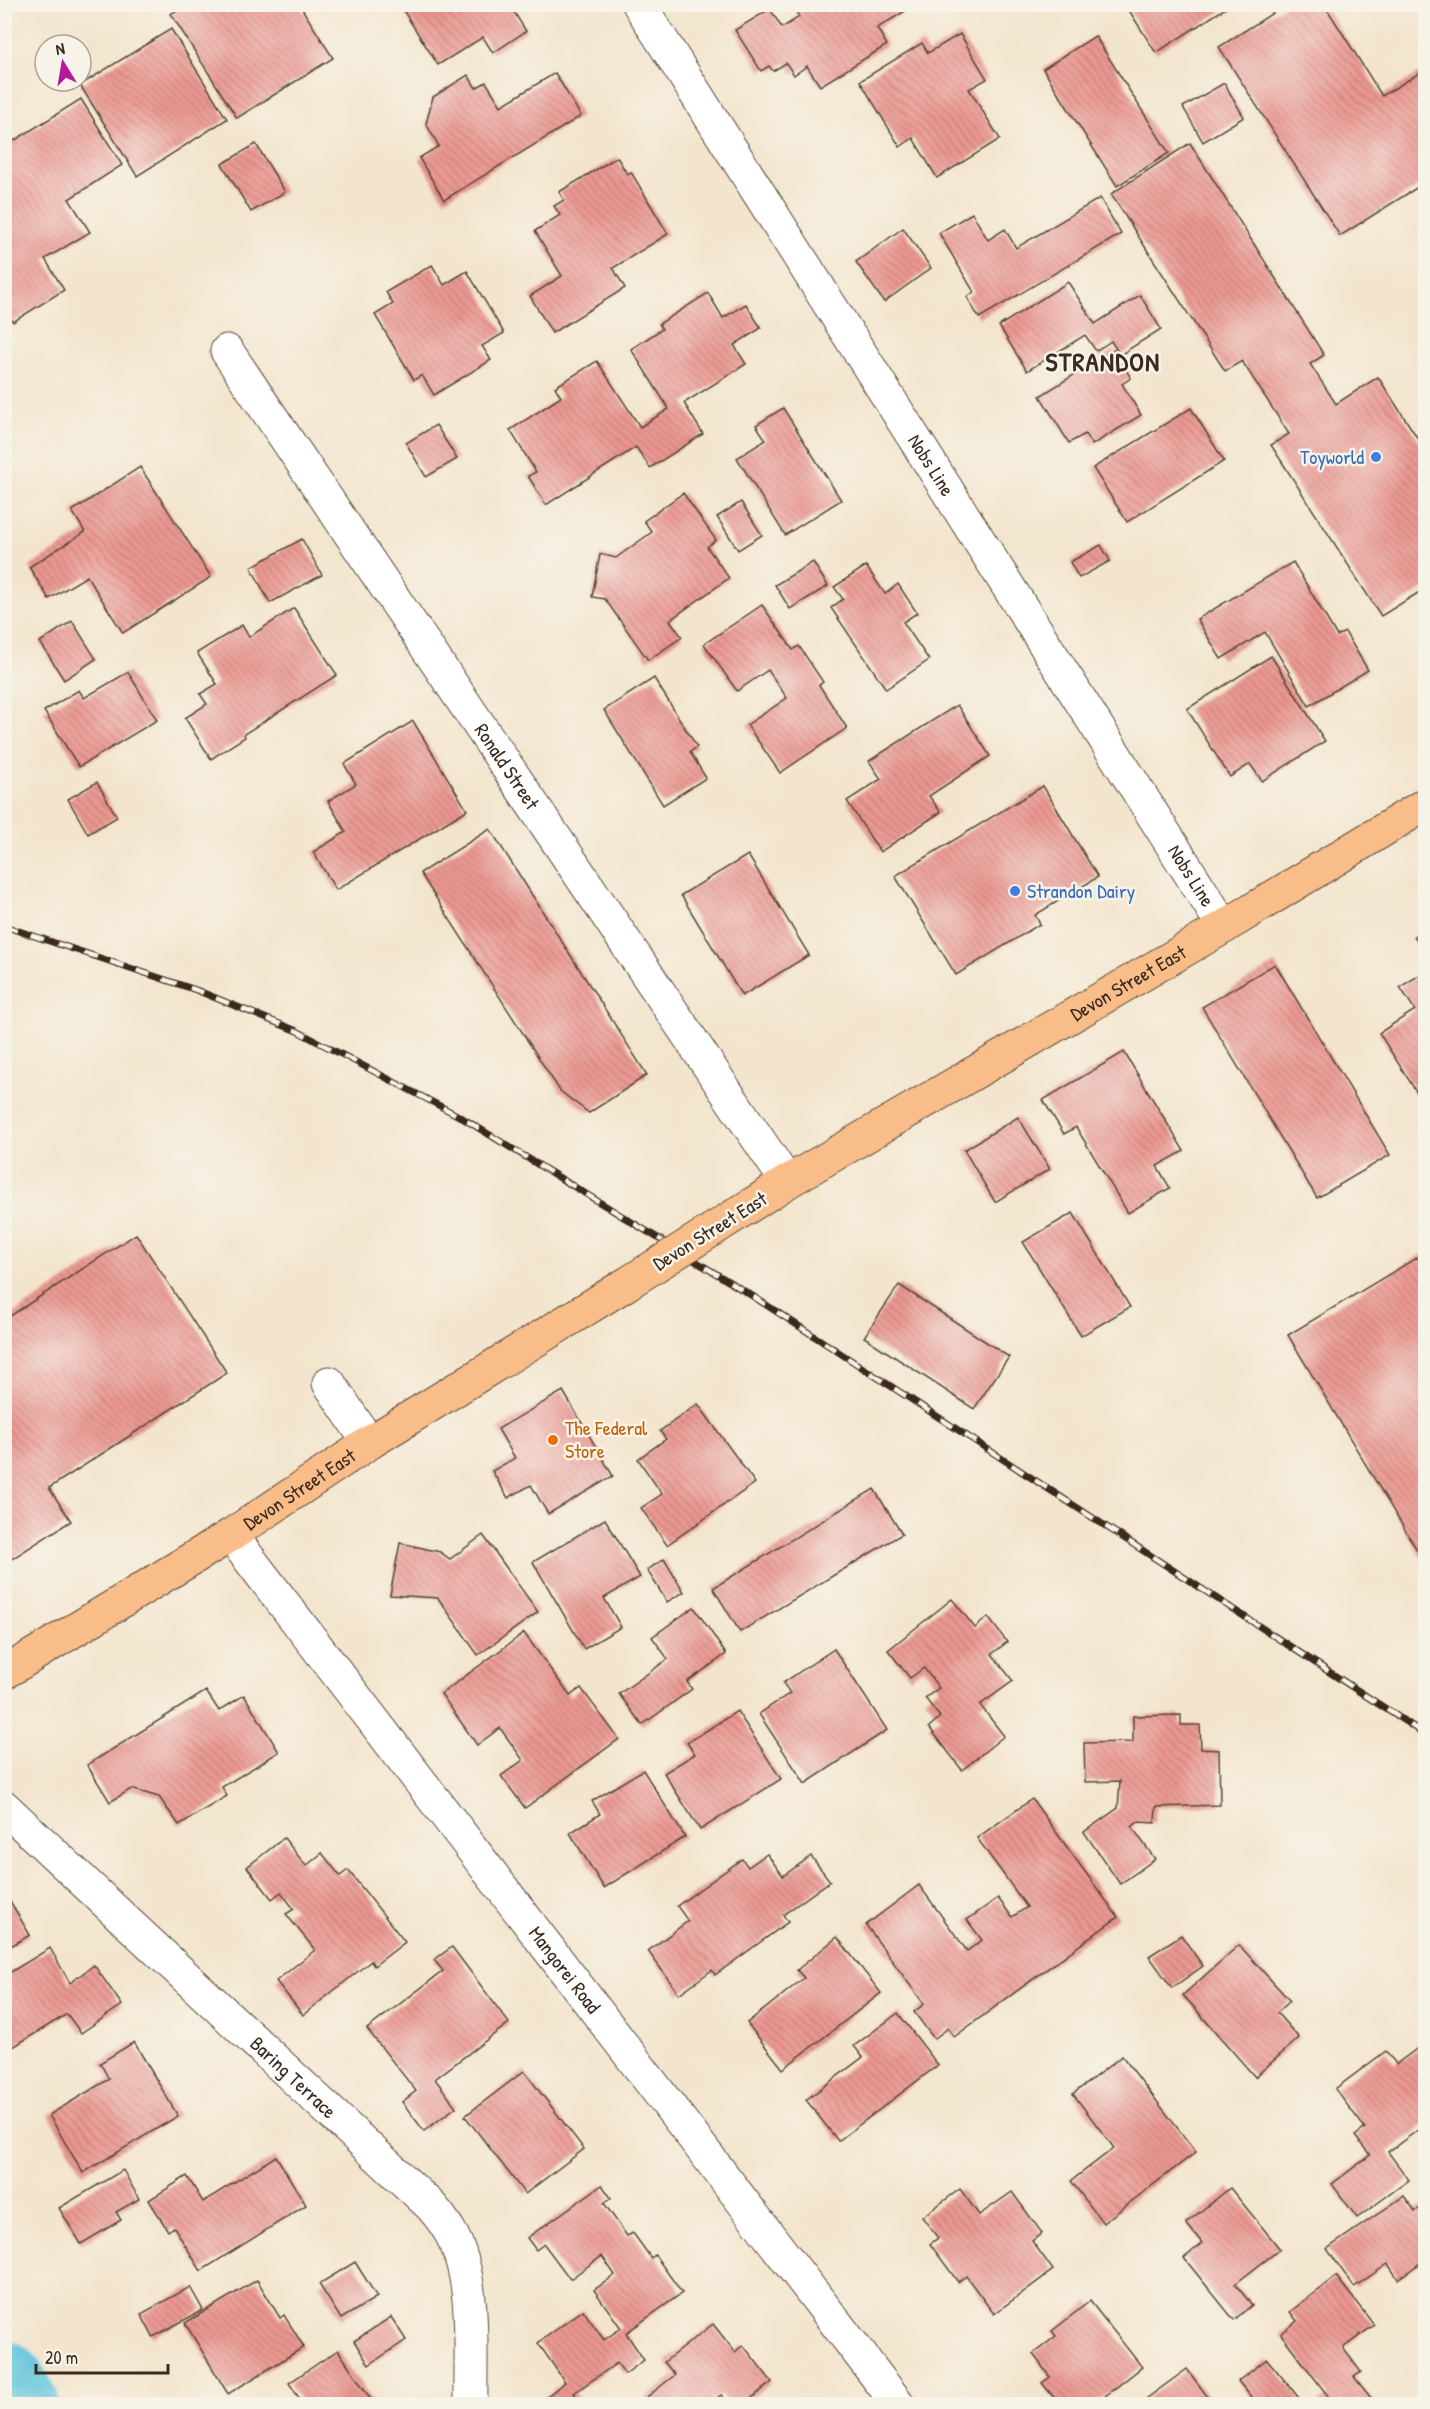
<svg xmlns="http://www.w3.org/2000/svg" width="1430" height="2409" viewBox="0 0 1430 2409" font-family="'Patrick Hand',sans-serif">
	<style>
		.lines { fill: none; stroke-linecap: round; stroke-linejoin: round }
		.river { stroke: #5fc4dc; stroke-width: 80 }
		.building { fill: url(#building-back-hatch) }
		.minor-casing { stroke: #574638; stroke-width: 35 }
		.major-casing { stroke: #574638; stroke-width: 35 }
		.minor { stroke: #fff; stroke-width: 33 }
		.major { stroke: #f8bd89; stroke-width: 33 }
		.rail-casing { stroke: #3b2a1e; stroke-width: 7 }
		.rail { stroke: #f7f3e8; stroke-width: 4.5; stroke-dasharray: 14; stroke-linecap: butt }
		.major-bridge-casing { stroke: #574638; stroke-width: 35; stroke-linecap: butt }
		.major-bridge { stroke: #f8bd89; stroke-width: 33 }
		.shop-dot { fill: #3f7fe0; stroke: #f7f3e8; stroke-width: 2 }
		.food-dot { fill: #e8710a; stroke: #f7f3e8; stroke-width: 2 }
		.labels { text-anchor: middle; stroke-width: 5; stroke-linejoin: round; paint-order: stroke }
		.shop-label { font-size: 20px; fill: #366cbe; stroke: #f7f3e8; text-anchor: end }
		.street-label { font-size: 20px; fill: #3b2a1e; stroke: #f7f3e8 }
		.food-label { font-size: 20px; fill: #c56008; stroke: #f7f3e8; text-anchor: start }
		.district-label { font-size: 26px; font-weight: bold; letter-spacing: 1.5px; fill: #3b2a1e; stroke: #f7f3e8 }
	</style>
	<defs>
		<pattern id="building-back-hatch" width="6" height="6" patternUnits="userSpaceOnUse" patternTransform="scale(1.5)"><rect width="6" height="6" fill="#ec9892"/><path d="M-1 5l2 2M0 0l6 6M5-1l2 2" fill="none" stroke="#c07c77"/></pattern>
	</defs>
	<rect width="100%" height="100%" fill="#f7f3e8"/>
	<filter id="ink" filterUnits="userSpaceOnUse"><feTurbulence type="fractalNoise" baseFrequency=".0167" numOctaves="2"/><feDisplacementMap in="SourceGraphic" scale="12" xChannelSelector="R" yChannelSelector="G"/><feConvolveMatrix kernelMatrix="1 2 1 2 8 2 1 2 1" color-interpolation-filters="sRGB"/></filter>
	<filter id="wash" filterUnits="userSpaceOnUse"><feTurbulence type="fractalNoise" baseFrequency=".008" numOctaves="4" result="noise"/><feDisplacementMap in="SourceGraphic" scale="24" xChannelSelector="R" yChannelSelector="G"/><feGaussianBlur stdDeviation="1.35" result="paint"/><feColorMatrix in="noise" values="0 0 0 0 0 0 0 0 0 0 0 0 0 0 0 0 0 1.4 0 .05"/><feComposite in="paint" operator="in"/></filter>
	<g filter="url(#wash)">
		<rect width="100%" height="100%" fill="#f3e5cd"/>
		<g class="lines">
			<path class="river" d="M4,2380l15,24"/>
		</g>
		<g id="blocks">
			<g class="building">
				<path d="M186,4h113l34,54 -96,60 -66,-104z"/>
				<path d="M399,4h110l17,27 -33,22 -10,-16 -45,28z"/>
				<path d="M792,4h111l4,6 -30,18 10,17 -67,41 -13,-20 -13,9 -8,-12 -13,8 -4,-5 -8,5 -26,-41 35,-21 12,19 17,-11z"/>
				<path d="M1143,4h89l-76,49 -26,-41z"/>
				<path d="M1287,4h37l58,92 44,-27v113l-86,54 -121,-189z"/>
				<path d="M171,29l56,90 -90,57 -57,-91z"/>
				<path d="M960,34l27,45 -18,10 31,50 -63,39 -24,-40 -13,9 -40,-66 62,-38 6,10z"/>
				<path d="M1095,36l74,117 -52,33 -74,-117z"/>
				<path d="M555,73l26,43 -137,84 -25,-42 20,-12 -13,-22 7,-27 35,-22 8,13 10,-6 15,24z"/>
				<path d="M1224,83l20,34 -41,25 -20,-35z"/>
				<path d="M81,99l41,66 -53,34 21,33 -45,27 19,31 -51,32 -9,-15v-116l5,-3 -5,-8v-33z"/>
				<path d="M1190,143l134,212 -14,9 26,40 42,-27 48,74v137l-45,28 -110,-171 18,-11 -47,-73 -17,10 -114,-177z"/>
				<path d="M256,144l29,48 -34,20 -29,-48z"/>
				<path d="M617,157l10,17 4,-2 37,62 -55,34 12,20 -73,45 -22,-37 32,-20 -27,-45 25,-16 -6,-9 10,-6 -5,-8z"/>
				<path d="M1100,198l21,36 -142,84 -12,-21 7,-5 -35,-59 33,-20 16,27 17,-11 11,19z"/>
				<path d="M903,228l28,40 -47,34 -28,-40z"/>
				<path d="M432,265l12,20 23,-14 37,62 -22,13 9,14 -57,35 -12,-20 -8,5 -39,-65 18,-11 -7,-12z"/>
				<path d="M1068,282l27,42 45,-29 21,34 -41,26 -9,-14 -15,10 -11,-16 -58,36 -28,-45z"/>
				<path d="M708,293l15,25 23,-14 15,24 -27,17 12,19 -62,39 19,31 -53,34 -14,-21 -90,58 -18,-29 8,-4 -26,-42 51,-33 -6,-10 42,-26 43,66 29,-18 -38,-60 31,-20 -3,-5z"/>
				<path d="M1114,350l17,28 -9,6 19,31 -49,30 -7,-11 -16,9 -29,-47z"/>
				<path d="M783,408l58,92 -56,35 -48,-77 29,-18 -10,-15z"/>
				<path d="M1191,408l33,53 -97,61 -34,-54z"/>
				<path d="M436,425l21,34 -31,18 -20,-34z"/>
				<path d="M140,467l71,110 -88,56 -36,-57 -38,23 -20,-32 56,-35 -13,-21z"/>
				<path d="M683,493l33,47 -9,7 22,31 -59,42 12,17 -34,23 -43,-61 -13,-2 8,-43 16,4 15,-11 21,-15 -8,-11z"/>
				<path d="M741,502l21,33 -24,15 -21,-33z"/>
				<path d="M302,539l20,36 -52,28 -19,-36z"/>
				<path d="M1101,545l9,16 -31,17 -9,-16z"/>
				<path d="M813,562l15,24 -38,23 -15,-24z"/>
				<path d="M1293,562l44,74 8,-4 23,38 -59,36 -44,-74 -44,27 -24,-40z"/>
				<path d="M866,566l19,28 13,-10 19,29 -14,9 26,38 -43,29 -55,-81 12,-9 -9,-12z"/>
				<path d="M762,605l31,45 6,-4 24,36 -4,3 28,43 -67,45 -33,-48 40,-27 -19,-28 -31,21 -33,-47z"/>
				<path d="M294,608l43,67 -93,59 1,3 -34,22 -26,-41 22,-14 -7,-10 17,-10 -20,-31 45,-28 7,12z"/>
				<path d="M72,621l24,38 -32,21 -24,-38z"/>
				<path d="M1271,656l54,85 -63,40 -12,-17 -20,13 -43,-68z"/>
				<path d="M128,672l29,48 -78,47 -35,-56 35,-21 5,8z"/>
				<path d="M654,678l43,69 -7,5 16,26 -43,27 -59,-95z"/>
				<path d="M957,705l33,51 -61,40 12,16 -61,40 -33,-51 34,-22 -12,-18z"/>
				<path d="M413,721l54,89 -131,80 -23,-38 33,-20 -18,-31 28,-17 -12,-20z"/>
				<path d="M97,782l20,35 -29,17 -20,-35z"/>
				<path d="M1043,786l55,91 -63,38 5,9 -84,51 -61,-99z"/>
				<path d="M490,829l157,246 -58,38 -29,-22 -140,-218z"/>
				<path d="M748,855l61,100 -67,41 -61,-101z"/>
				<path d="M1426,928v25l-12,-17z"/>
				<path d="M1275,964l115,191 -73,43 -115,-191z"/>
				<path d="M1426,971v136l-47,-74 36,-23 -15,-23z"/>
				<path d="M1124,1052l60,99 -27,15 13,22 -42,25 -52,-86 -12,7 -21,-34z"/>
				<path d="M1018,1117l32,52 -55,33 -31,-52z"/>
				<path d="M1073,1213l57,94 -49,29 -58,-94z"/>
				<path d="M136,1234l91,139 -178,115 22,33 -67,43v-244z"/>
				<path d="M1426,1252v313l-138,-230z"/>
				<path d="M899,1285l110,72 -35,52 -110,-72z"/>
				<path d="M563,1391l50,85 -65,38 -17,-29 -23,13 -16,-27 23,-13 -17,-29z"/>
				<path d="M698,1404l57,79 -88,62 -26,-37 21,-14 -24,-35 28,-20 -6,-8z"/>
				<path d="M874,1489l28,45 -162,98 -27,-44z"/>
				<path d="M605,1519l35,58 -36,21 17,29 -37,22 -51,-87z"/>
				<path d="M483,1535l55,77 -60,43 -40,-57 -48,-3 10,-52 40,9 10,7z"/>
				<path d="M664,1559l20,33 -17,10 -20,-32z"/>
				<path d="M952,1599l23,29 13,-11 19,25 -15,12 21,27 -33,24 24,31 -42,34 -33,-43 11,-10 -15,-19 14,-10 -15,-20 -14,10 -22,-28z"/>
				<path d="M694,1607l32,47 -39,28 5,7 -50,36 -23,-31 49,-35 -16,-22z"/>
				<path d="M524,1633l46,63 11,-8 38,51 -94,69 -24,-32 22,-16 -23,-32 -23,17 -36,-51z"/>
				<path d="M834,1649l53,81 -82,54 -46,-70 31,-21 -7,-10z"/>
				<path d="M206,1691l13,20 25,-16 35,57 -57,35 5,9 -48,29 -20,-28 -28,-8 -21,13 -23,-37z"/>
				<path d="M737,1711l44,68 -81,51 -36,-57 31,-19 -8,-11z"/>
				<path d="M1181,1715v10h19l1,24 18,1 1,55 -64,2 -1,16 -17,-1 -6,5 23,32 -35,25 -36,-52 34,-24 2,-27 -35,1 -1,-39 49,-1v-26z"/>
				<path d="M643,1770l42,67 -81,51 -34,-55 30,-19 -8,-13z"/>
				<path d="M1032,1799l86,118 -164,120 -6,-9 -14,11 -20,-27 10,-8 -58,-79 53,-40 48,66 15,-11 -15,-20 31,-22 14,19 15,-10 -50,-69z"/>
				<path d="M284,1838l22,28 16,-13 18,23 8,-6 57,72 -31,24 -3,-5 -68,54 -27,-34 39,-31 -29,-36 8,-5 -13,-17 -9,7 -25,-32z"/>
				<path d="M767,1854l16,22 28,-20 19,25 -47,34 5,7 -73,53 -3,-5 -33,24 -31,-43 40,-30 -11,-15 65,-47 6,8z"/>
				<path d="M4,1891l26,44 -26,15z"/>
				<path d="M1181,1935l22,31 -31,22 -23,-32z"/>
				<path d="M837,1937l44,56 -98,76 -36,-46 57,-45 -7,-8z"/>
				<path d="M1239,1945l51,56 -13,12 22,25 -44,39 -72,-82z"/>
				<path d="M452,1947l57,76 -74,56 21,28 -32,24 -22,-29 14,-11 -49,-62 76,-58 -9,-11z"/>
				<path d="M50,1948l20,35 24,-18 28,40 -41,28 -14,-19 -59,36 4,5 -8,4v-83z"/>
				<path d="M898,2013l40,52 -100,76 -32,-41 57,-43 -9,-11z"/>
				<path d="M134,2042l44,74 -95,57 -34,-58 60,-36 -9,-16z"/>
				<path d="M1426,2042v82l-38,28 21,28 -52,38 -25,-34 38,-29 -15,-19 10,-8 -30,-39 51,-38 10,13z"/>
				<path d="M1122,2056l74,96 -93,71 -32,-42 43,-33 -41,-54z"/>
				<path d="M524,2071l60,78 -59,45 -60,-78z"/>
				<path d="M276,2156l30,49 -105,66 -27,-44 -6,4 -19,-31 38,-24 16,26z"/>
				<path d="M123,2170l16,29 -23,13 5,8 -40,24 -22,-36z"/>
				<path d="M602,2185l9,13 -7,5 23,33 6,-3 18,25 4,-3 27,38 -56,40 18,27 -19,14 -8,-11 -43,30 9,11h-46l28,-22 -27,-39 45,-33 21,30 17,-12 -27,-38 21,-15 -13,-19 -32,23 -26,-35 -8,6 -9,-12z"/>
				<path d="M1230,2188l50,61 -45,35 17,21 -18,15 -50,-62 18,-15 -16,-20z"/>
				<path d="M960,2189l19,26 33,-23 30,41 -10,8 21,29 -59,44 -28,-38 -8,6 -28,-38 8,-6 -16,-21z"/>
				<path d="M1404,2196l11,15 11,-7v69l-7,-9 -21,15 -10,-15 -34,23 -27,-38z"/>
				<path d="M355,2262l22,35 -36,22 -22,-35z"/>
				<path d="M1336,2276l38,49 -31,23 18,24 -7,5 22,27h-59l11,-8 -47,-62 16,-13 -7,-9z"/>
				<path d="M257,2280l23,38 4,-3 20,32 -76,47 -43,-71z"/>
				<path d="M190,2287l13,23 -50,27 -12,-23z"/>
				<path d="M1090,2301l52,66 -47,37h-36l-17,-21 8,-6 -17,-23 23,-18 -4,-5z"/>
				<path d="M391,2317l15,23 -37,25 -15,-24z"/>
				<path d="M713,2324l22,28 8,-7 29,37 -28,22h-15l-8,-9 -12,9h-71l37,-29 -11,-13z"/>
				<path d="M338,2350l36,54h-57l-2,-3 -12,3 -14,-21z"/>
				<path d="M1267,2359l37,45h-47l-19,-23z"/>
				<path d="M1187,2369l26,35h-74z"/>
			</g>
		</g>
	</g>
	<g filter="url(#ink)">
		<use href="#blocks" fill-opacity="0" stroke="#574638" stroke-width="1.5"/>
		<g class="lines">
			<defs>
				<g id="minor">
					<path id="s1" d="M639,4l585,923"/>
					<path id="s2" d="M227,351l560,831"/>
					<path d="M329,1383l40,60"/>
					<path id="s3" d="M231,1535l667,869"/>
					<path id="s4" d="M4,1807l427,399c7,8 14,17 19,26 27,45 20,121 21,172"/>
				</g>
				<g id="major">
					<path id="s5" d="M712,1230l75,-48 437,-255 202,-123"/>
					<path id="s6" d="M4,1673l227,-138 138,-92 256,-158"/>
				</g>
			</defs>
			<use href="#minor" class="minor-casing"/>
			<use href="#major" class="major-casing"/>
			<use href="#minor" class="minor"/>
			<use href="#major" class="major"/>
			<defs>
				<path id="rail" d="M4,926l192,64 101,41 162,85 295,181 672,438"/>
			</defs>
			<use href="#rail" class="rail-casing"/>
			<use href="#rail" class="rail"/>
			<defs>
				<path id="major-bridge" d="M625,1285l87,-55"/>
			</defs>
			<use href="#major-bridge" class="major-bridge-casing"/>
			<use href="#major-bridge" class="major-bridge"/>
		</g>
	</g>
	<g class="shop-dot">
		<circle cx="1376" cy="457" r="6"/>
		<circle cx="1015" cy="891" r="6"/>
	</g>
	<circle class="food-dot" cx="553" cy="1440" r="6"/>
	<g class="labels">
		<g class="shop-label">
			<text x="1364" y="464">Toyworld</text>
			<text x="1027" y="898" text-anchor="start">Strandon Dairy</text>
		</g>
		<g class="street-label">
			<text dy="7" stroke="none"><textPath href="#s1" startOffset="546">Nobs Line</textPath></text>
			<text dy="7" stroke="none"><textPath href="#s2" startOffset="501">Ronald Street</textPath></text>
			<text dy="7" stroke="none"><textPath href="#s1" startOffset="1032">Nobs Line</textPath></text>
			<text dy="7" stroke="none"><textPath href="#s5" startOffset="484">Devon Street East</textPath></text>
			<text transform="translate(710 1231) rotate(-32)" y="7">Devon Street East</text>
			<text dy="7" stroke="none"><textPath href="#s6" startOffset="348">Devon Street East</textPath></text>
			<text dy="7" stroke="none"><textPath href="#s3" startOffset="548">Mangorei Road</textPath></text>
			<text dy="7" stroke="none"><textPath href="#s4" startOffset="396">Baring Terrace</textPath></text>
		</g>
		<g class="food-label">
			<text x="565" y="1435">The Federal<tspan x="565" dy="23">Store</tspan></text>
		</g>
		<g class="district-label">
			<text x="1103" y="371">STRANDON</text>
		</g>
	</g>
	<rect width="1430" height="2409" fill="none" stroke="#f7f3e8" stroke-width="24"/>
	<g transform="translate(63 63) rotate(349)"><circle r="28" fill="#f7f3e8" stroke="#aca397" stroke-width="1.5"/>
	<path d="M0-4.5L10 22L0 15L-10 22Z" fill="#b5179e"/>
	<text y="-9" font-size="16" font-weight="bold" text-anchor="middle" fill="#3b2a1e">N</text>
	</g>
	<path d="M36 2364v9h132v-9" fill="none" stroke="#3b2a1e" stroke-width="3"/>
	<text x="45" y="2364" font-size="18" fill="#3b2a1e" stroke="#f7f3e8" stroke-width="4.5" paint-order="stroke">20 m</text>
</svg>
